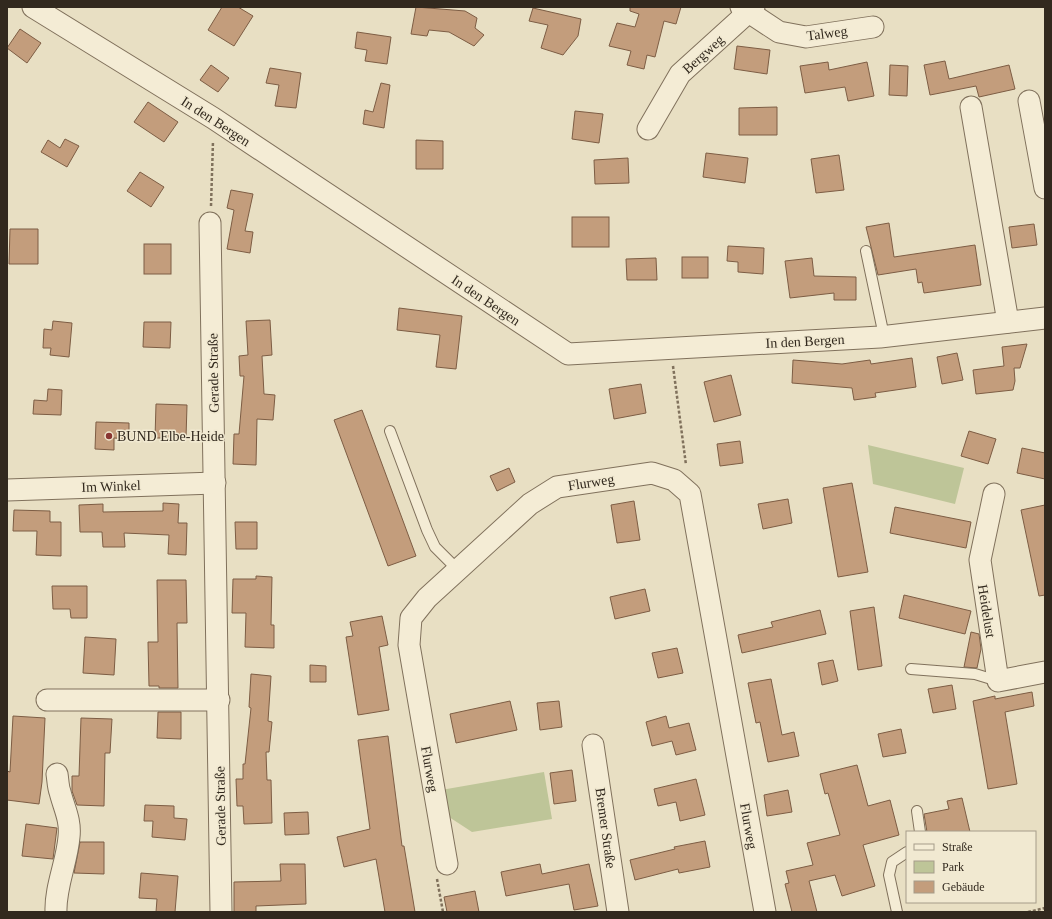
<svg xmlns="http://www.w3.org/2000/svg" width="1052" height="919" viewBox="0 0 1052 919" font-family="Georgia,serif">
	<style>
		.green { fill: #bec598 }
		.building { fill: #c39d7c; stroke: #7d5d44 }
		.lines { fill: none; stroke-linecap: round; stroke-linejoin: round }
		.service-casing { stroke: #80715c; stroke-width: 12 }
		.minor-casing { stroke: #80715c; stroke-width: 23 }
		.path { stroke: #80715c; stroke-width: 2.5; stroke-dasharray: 3 2; stroke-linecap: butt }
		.service { stroke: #f4ecd5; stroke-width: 10 }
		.minor { stroke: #f4ecd5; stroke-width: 21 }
		.poi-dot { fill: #893632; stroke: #f1e9d1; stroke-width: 1.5 }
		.labels { text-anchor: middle; stroke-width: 3; stroke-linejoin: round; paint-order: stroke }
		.street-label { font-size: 14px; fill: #32291e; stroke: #f1e9d1 }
		.poi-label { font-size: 14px; fill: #32291e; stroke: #f1e9d1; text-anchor: start }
	</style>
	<rect width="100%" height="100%" fill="#e8dfc3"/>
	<g class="green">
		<path d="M868,445l96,23 -9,36 -82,-20z"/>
		<path d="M544,772l8,47 -80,13 -26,-17 -5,-25z"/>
	</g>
	<g class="building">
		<path d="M222,7h16l15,9 -19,30 -26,-16z"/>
		<path d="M416,7l49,4 12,7 -2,10 9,7 -10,11 -25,-14 -20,-2 -2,6 -16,-2z"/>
		<path d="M630,7h51l-5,17 -12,-3 -9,36 -8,-2 -3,14 -17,-4 4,-14 -22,-5 8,-23 18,4 4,-13 -9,-3z"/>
		<path d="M533,8l48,11 -3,17 -15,19 -22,-7 7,-23 -19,-4z"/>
		<path d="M20,29l21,14 -14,20 -20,-15z"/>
		<path d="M357,32l34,5 -4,27 -22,-3 2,-11 -12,-2z"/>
		<path d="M737,46l33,4 -3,24 -33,-5z"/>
		<path d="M945,61l4,18 60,-14 6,24 -36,8 -3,-11 -46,9 -6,-30z"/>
		<path d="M828,62l1,8 38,-8 7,34 -26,5 -3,-14 -40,6 -5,-27z"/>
		<path d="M211,65l18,13 -11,14 -18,-12z"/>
		<path d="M890,65l18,1 -1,30 -18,-1z"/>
		<path d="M270,68l31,5 -5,35 -21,-2 4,-21 -13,-2z"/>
		<path d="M381,83l9,2 -6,43 -21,-4 2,-14 8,2z"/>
		<path d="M148,102l30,20 -14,20 -30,-20z"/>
		<path d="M777,107v28h-38v-27z"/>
		<path d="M575,111l28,3 -4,29 -27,-4z"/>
		<path d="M65,139l14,7 -12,21 -26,-15 7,-12 12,8z"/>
		<path d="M416,140l27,1v28h-27z"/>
		<path d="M706,153l42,5 -3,25 -42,-6z"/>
		<path d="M839,155l5,35 -28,3 -5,-34z"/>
		<path d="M628,158l1,25 -34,1 -1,-24z"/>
		<path d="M140,172l24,15 -13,20 -24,-16z"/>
		<path d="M231,190l22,4 -8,37 8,1 -3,21 -23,-4 7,-39 -7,-2z"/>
		<rect x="572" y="217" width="37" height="30"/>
		<path d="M889,223l5,34 81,-12 6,40 -57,8 -2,-11 -4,1 -2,-14 -38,6 -12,-48z"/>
		<path d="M1034,224l3,21 -25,3 -3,-21z"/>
		<path d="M10,229h28v35h-29z"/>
		<rect x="144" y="244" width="27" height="30"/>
		<path d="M728,246l36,2 -1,26 -25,-2v-10l-11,-1z"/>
		<rect x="682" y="257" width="26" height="21"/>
		<path d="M656,258l1,22h-30l-1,-21z"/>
		<path d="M812,258l2,18 42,1v23h-22v-7l-44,5 -5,-37z"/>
		<path d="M399,308l63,8 -6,53 -20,-2 4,-32 -43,-5z"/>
		<path d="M270,320l2,35 -10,1 2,38 11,1 -2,25 -16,-1 -1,46 -23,-1 1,-30h5l5,-58h-4l-1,-20 9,-1 -2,-34z"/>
		<path d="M53,321l19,2 -3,34 -19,-2 1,-7h-8l1,-19 8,1z"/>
		<path d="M144,322h27l-1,26 -27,-1z"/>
		<path d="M1027,344l-7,24h-6l1,13 -2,9 -37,4 -3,-24 31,-4 -2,-19z"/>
		<path d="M957,353l6,27 -21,4 -5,-27z"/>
		<path d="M912,358l4,29 -41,6 1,4 -22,3 -2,-12 -60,-5 1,-23 49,4 28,-4 1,4z"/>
		<path d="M731,375l10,40 -27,7 -10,-40z"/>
		<path d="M641,384l5,29 -32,6 -5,-30z"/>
		<path d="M48,389l14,1 -1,25 -28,-1 1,-14 13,1z"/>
		<path d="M156,404l31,1 -1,33h-31z"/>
		<path d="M362,410l54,146 -28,10 -54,-146z"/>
		<path d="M96,422l33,1v16l-15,-1v12l-19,-1z"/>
		<path d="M969,431l27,8 -8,25 -27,-8z"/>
		<path d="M740,441l3,22 -23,3 -3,-22z"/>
		<path d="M1022,448l23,5v26l-28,-6z"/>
		<path d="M509,468l6,14 -18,9 -7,-15z"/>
		<path d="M852,483l16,89 -30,5 -15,-89z"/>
		<path d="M788,499l4,24 -29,6 -5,-25z"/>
		<path d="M634,501l6,39 -23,3 -6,-38z"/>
		<path d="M163,503l16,1 -1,19h9l-1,32 -18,-1 1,-19 -45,-2 1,14h-22l-1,-15h-22l-1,-27 24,-1v8l60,-1z"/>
		<path d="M1045,505v90l-6,1 -18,-86z"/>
		<path d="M895,507l76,15 -5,26 -76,-15z"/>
		<path d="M14,510l36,1v11h11v34l-25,-1 1,-24h-24z"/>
		<path d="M235,522h22v27h-21z"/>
		<path d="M256,576l16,1 -1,48h3v23l-29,-1 1,-34h-14l1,-34h23z"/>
		<path d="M157,580h29l1,43h-10l1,65h-19v-2h-10l-1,-44h10z"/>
		<path d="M52,586h35v32h-16l-1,-9h-17z"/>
		<path d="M645,589l5,22 -35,8 -5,-22z"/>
		<path d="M904,595l67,16 -6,23 -66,-16z"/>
		<path d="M874,607l8,59 -24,4 -8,-59z"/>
		<path d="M820,610l6,24 -84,19 -4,-18 35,-8 -2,-5z"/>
		<path d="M382,616l6,29 -9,2 10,63 -31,5 -12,-78 7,-1 -3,-14z"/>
		<path d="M971,632l8,2 2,15 -4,19 -13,-1z"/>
		<path d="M85,637l31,2 -2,36 -31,-2z"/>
		<path d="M677,648l6,25 -25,5 -6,-25z"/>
		<path d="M833,660l5,21 -16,4 -4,-22z"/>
		<path d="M310,665l16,1v16h-16z"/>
		<path d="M251,674l20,2 -3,45 4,1 -3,30h-3l1,28h4l1,43 -28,1 -1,-18h-6l-1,-27h7v-15h2l6,-56 -2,-1z"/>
		<path d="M771,679l11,56 12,-3 5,24 -31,6 -8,-40 -4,1 -8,-40z"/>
		<path d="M952,685l4,24 -23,4 -5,-24z"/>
		<path d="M1032,692l2,14 -29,6 12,72 -29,5 -15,-88 22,-5v3z"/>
		<path d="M510,701l7,29 -61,13 -6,-29z"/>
		<path d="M559,701l3,26 -22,3 -3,-27z"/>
		<path d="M158,712h23v27l-24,-1z"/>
		<path d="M13,716l32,2 -3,64 -3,22 -32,-4v-29l3,1z"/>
		<path d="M666,716l3,12 20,-5 7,27 -20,5 -4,-14 -20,5 -6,-24z"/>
		<path d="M81,718l31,1 -2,34h-5l-1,53 -27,-1 -5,-14v-15h7z"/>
		<path d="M901,729l5,24 -23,4 -5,-23z"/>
		<path d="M388,736l14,110h2l11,66h-30l-9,-53 -32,8 -7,-30 33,-8 -12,-89z"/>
		<path d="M857,765l11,41 22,-6 9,35 -36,10 12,41 -33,10 -7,-21 -26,6 8,31h-25l-7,-28 4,-1 -3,-12 27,-6 -6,-22 33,-8 -12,-42 -3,1 -5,-20z"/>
		<path d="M572,770l4,31 -22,3 -4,-31z"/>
		<path d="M696,779l9,36 -25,6 -4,-19 -18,4 -4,-17z"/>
		<path d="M788,790l4,22 -25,4 -3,-21z"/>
		<path d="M962,798l8,34h-43l-3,-18 25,-5 -2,-8z"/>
		<path d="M145,805l29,1v12l13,1 -2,21 -33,-3 1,-16h-9z"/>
		<path d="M308,812l1,22 -24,1 -1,-22z"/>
		<path d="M26,824l31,4 -4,31 -31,-3z"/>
		<path d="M705,841l5,26 -31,6 -1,-4 -43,11 -5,-20 45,-11 -1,-2z"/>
		<path d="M80,842h24v32l-30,-1z"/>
		<path d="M280,864h25l1,40 -50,2v6h-22v-30l47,-1z"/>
		<path d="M540,864l2,10 47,-10 9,42 -24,4 -5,-26 -63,12 -5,-24z"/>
		<path d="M141,873l37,3 -3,36h-19l1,-13 -18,-1z"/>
		<path d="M475,891l4,21h-32l-3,-15z"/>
	</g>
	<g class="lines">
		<defs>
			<g id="service">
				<path d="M866,251l18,85"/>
				<path d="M390,431l37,99 8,17 23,23"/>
				<path d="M911,669l64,5 23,7"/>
				<path d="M917,811l3,21"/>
				<path d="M897,912l-8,-37 3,-13 15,-10"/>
			</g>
			<g id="minor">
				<path d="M33,7l180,111 355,236 312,-17 165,-19"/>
				<path d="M741,7l38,25 27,5 67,-10"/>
				<path d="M1029,101l16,87"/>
				<path d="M971,107l37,215"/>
				<path d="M648,129l32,-55 74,-67"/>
				<path d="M210,223l11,689"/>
				<path d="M7,490l208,-7"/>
				<path d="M994,494l-14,66 18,121 47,-9"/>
				<path d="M47,700h172"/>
				<path d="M593,745l25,167"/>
				<path d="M447,864l-38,-219 2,-27 16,-20 103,-94 27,-17 95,-14 22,7 16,14 75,418"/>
				<path d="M56,912c-1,-25 11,-50 13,-75 2,-17 -5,-29 -9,-45 -2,-5 -2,-12 -3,-18"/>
			</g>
		</defs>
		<use href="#service" class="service-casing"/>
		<use href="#minor" class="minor-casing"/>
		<g class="path">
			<path d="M211,206l2,-65"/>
			<path d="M673,366l13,99"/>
			<path d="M437,879l6,33"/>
			<path d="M1028,912l17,-4"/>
		</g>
		<use href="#service" class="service"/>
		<use href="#minor" class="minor"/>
	</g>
	<circle class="poi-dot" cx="109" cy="436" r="4"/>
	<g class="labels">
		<g class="street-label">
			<text transform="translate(827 33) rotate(-7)" y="5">Talweg</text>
			<text transform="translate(703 54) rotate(-42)" y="5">Bergweg</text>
			<text transform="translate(216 121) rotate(33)" y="5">In den Bergen</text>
			<text transform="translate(486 300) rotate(34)" y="5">In den Bergen</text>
			<text transform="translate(805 341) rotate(-3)" y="5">In den Bergen</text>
			<text transform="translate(213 373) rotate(-91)" y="5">Gerade Straße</text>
			<text transform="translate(591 482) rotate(-9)" y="5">Flurweg</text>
			<text transform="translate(111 486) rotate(-2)" y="5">Im Winkel</text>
			<text transform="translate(987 611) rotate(81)" y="5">Heidelust</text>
			<text transform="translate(430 769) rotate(80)" y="5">Flurweg</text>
			<text transform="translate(220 806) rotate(-91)" y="5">Gerade Straße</text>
			<text transform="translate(749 826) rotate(80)" y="5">Flurweg</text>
			<text transform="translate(606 828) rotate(82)" y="5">Bremer Straße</text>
		</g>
		<g class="poi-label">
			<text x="117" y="441">BUND Elbe-Heide</text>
		</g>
	</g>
	<rect width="1052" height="919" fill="none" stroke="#32291e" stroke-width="16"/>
	<rect x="906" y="831" width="130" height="72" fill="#f1e9d1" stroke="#a59c89"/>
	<rect x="914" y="844" width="20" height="6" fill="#f4ecd5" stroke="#a59c89"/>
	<text x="942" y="851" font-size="12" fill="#32291e">Straße</text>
	<rect x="914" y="861" width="20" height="12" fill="#bec598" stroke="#a59c89"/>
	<text x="942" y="871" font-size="12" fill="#32291e">Park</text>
	<rect x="914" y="881" width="20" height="12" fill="#c39d7c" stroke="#a59c89"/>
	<text x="942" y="891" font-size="12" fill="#32291e">Gebäude</text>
</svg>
